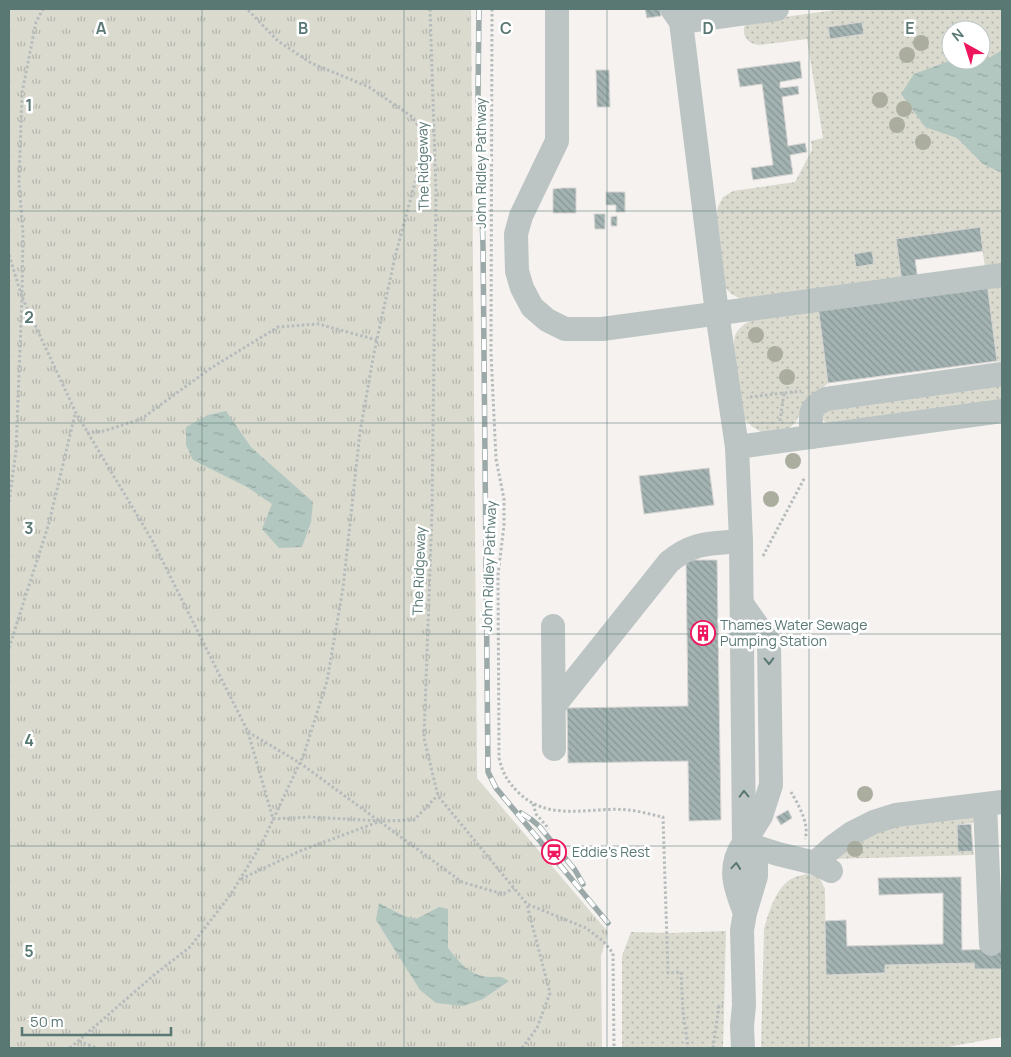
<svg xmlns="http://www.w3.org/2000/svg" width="1011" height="1057" viewBox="0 0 1011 1057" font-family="Manrope,sans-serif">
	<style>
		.grass { fill: url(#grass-dots); fill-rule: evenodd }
		.park { fill: url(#park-tufts) }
		.water { fill: url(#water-ripples) }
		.building { fill: url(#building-back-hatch); stroke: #d6d4d3 }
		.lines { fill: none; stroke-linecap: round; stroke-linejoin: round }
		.path { stroke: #b6bcbc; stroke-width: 3; stroke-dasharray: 2.5 2.5; stroke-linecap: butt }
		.minor { stroke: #bcc5c4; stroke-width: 24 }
		.rail-casing { stroke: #9ba9a8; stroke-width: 5.5 }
		.rail { stroke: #fff; stroke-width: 4; stroke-dasharray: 11; stroke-linecap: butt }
		.tree { fill: #abad9f }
		.oneway { stroke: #597874 }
		.grid { fill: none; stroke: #597874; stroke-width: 1; stroke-opacity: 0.55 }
		.labels { text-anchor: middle; stroke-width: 5; stroke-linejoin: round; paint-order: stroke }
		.street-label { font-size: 14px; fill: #597874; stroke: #fff }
		.poi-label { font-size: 14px; fill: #597874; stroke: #fff; text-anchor: start }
		.grid-label { font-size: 16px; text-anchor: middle; font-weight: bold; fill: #597874; stroke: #fff; stroke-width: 5; stroke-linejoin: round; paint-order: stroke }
	</style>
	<defs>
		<pattern id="grass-dots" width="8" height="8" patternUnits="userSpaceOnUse" patternTransform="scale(1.25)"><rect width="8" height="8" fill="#dadacf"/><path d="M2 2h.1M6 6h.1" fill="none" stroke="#b4b6ad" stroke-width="1.8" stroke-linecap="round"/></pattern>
		<pattern id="park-tufts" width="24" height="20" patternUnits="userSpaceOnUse" patternTransform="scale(1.25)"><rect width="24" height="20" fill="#dadacf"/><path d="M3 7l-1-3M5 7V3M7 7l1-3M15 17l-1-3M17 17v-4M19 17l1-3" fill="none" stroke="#b4b6ad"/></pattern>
		<pattern id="water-ripples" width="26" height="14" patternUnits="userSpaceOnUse" patternTransform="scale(1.25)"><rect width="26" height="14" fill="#b2c7c0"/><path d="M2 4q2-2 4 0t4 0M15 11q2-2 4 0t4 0" fill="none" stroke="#94a6a1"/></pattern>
		<pattern id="building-back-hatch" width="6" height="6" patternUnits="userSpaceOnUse" patternTransform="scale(1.25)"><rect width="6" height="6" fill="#a3b3b1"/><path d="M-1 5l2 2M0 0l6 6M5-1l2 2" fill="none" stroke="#889695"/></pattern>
	</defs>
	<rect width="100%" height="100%" fill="#f5f2f0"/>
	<g class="grass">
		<path d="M843,9h159v256l-17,2 -6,-40 -83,12 6,43 -160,17 -11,-5 -8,-9 -8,-66 4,-14 4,-8 10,-6 62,-9 17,-32 -1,-9 12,-3 -16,-99 -48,6c-11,-1 -18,-9 -14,-20l9,-4zM951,30h30v30h-30z"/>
		<path d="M1002,282v80l-5,-1 -10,-78z"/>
		<path d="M818,306l10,77 -24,23 -9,17 -7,6 -27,3 -8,-5 -8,-7 -4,-9c-2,-19 -11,-58 -6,-75 2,-7 9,-12 16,-16z"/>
		<path d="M1002,383v19l-175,22 -6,-6 4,-9z"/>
		<path d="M992,816l-21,7 -14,2 1,27 15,-1 1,4 -142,4 14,-14 53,-23z"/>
		<path d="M807,874l12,3 6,12 1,86 58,-1 1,-9 89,-2 1,6 27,-2v70l-59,11h-182l3,-119c5,-17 12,-44 31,-52 3,-1 8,-2 12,-3z"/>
		<path d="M726,931l-3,117h-101v-92l9,-24 39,1z"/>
	</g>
	<path class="park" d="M9,9h462l6,769 131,154 -7,24 1,92h-593z"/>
	<g class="water">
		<path d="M1002,50v123l-19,-9 -26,-26 -32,-11 -24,-33 13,-20 35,-13h35z"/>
		<path d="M226,411l25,36 62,55 -2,20 -9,25 -23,1 -17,-19 10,-25 -25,-17 -54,-27 -7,-15v-18l22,-12z"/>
		<path d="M379,903l25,13 12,3 23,-12 9,2v39c11,14 22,28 42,29 10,0 9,-2 19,4l-26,18 -19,7 -28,-3 -16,-13 -44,-70z"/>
	</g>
	<g class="building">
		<path d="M645,9h15l1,7 -14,2z"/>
		<path d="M862,22l2,12 -34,5 -2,-12z"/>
		<path d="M800,61l2,17 -22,4v6l18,-2 1,8 -17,3 6,49 17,-3 2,9 -17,3 3,19 -40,6 -2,-12 22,-3 -11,-81 -22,3 -3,-18z"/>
		<path d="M596,70h13l1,37h-13z"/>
		<path d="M563,188h13v25h-23v-24z"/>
		<path d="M606,192h19v20h-9v-7h-10z"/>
		<path d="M594,214h11v15h-10z"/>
		<path d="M617,216v10h-6v-9z"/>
		<path d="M980,227l3,24 -68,9 3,20 -16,2 -6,-43z"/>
		<path d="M872,251l2,13 -18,3 -2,-13z"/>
		<path d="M987,283l10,78 -169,22 -10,-77z"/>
		<path d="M709,468l5,37 -70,9 -5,-38z"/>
		<path d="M686,560h31l4,260 -32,1 -1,-60 -120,2 -1,-55 121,-2z"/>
		<path d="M788,810l4,8 -11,7 -5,-8z"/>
		<path d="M971,824l2,27 -15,1 -1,-27z"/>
		<path d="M961,877l1,73 40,-1v20h-27l-1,-6 -89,2v8l-59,2 -1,-54 21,-1 1,26 96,-2v-51l-64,2 -1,-17z"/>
	</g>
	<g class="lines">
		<g class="path">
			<path d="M430,9l6,182 -4,321 -8,226 14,58 89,108 59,24 17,13 10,12 1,95"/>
			<path d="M492,9l-1,344 5,106 8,40v26l-6,50 1,183c4,16 8,23 20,35 31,30 72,13 110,17 11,1 23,5 34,7l5,156 13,-1 2,39 5,37"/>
			<path d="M422,131h12"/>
			<path d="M9,255l13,42 54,116 76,127 96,192 25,87 37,-2 70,4 34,-1 23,-24"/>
			<path d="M750,397l51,-6"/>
			<path d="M780,421l4,-28"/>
			<path d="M87,433l17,-2 37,-12 70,-51 67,-41 40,-3 59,16"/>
			<path d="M9,502l7,-51 6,-154 1,-64 -4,-51 3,-89 14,-71 7,-13"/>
			<path d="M763,556l42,-79"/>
			<path d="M9,648l40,-125 26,-109"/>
			<path d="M248,732l52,31 162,119 41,12 11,-6"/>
			<path d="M791,792c7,12 19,32 14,47"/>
			<path d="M533,804l3,10 13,15"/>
			<path d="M241,879l59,-28 78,-29"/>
			<path d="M79,1041l17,7"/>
			<path d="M70,1048l84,-73 36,-28 41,-53 31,-51 42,-89 23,-73 16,-93 17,-156 14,-79 21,-96 22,-82 5,-44 -11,-15 -42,-29 -58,-24 -33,-22 -31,-32"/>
			<path d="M522,1048l15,-20 13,-35 -23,-88"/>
			<path d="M713,1048l6,-42h4"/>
		</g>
		<g class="minor">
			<path d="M557,9v132l-36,75 -5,18 1,37 5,17 10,19 15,13 18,9h37l400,-54"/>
			<path d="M672,9l9,13 36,291 20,134"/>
			<path d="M681,22l96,-13"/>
			<path d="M812,437c-1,-20 -6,-28 14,-38l176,-25"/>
			<path d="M742,604l27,38 2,143 -10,31 -17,27"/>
			<path d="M553,626l1,123"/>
			<path d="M554,706l115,-144c25,-21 42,-18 72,-21"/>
			<path d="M985,805l6,139"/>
			<path d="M744,843l-3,-302 -4,-94 265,-36"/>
			<path d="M744,843l34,11 37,9 16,8"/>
			<path d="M815,863l19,-17 18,-13 22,-11 22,-7 106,-13"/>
			<path d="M743,1048l-1,-22 2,-21 -2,-75 3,-17 11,-37v-19l-4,-7 -8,-7c-17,24 -9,45 1,70"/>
		</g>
		<defs>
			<g id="rail">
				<path d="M479,9l-1,87 5,150 5,526 8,16 112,135"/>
				<path d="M521,813l11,7 7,6 36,44 8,14"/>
			</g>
		</defs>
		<use href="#rail" class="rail-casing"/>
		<use href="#rail" class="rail"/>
	</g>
	<g class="tree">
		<circle cx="921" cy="43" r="8"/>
		<circle cx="907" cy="55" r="8"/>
		<circle cx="880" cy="100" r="8"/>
		<circle cx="904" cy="109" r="8"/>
		<circle cx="897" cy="125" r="8"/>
		<circle cx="923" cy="142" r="8"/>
		<circle cx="756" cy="335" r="8"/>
		<circle cx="775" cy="354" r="8"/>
		<circle cx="787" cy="377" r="8"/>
		<circle cx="793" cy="461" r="8"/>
		<circle cx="771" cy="499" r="8"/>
		<circle cx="865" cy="794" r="8"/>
		<circle cx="855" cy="849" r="8"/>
	</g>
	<defs><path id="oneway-chevron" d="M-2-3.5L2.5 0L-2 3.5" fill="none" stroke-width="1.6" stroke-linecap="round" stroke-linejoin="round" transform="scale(1.25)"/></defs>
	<g class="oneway">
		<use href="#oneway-chevron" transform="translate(769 661) rotate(89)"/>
		<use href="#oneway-chevron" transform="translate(744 794) rotate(-91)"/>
		<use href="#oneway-chevron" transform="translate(736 866) rotate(-85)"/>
	</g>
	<path class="grid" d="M202,9v1039M404,9v1039M607,9v1039M809,9v1039M9,211h993M9,423h993M9,634h993M9,846h993"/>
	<defs>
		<symbol id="building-ring" viewBox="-11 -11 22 22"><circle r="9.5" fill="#fff" stroke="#ee175e" stroke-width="1.5"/><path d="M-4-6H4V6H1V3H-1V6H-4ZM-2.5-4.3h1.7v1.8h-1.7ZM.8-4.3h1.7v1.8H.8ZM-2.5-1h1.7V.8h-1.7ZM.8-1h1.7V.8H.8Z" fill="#ee175e"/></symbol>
		<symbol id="station-ring" viewBox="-11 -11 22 22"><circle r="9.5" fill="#fff" stroke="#ee175e" stroke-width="1.5"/><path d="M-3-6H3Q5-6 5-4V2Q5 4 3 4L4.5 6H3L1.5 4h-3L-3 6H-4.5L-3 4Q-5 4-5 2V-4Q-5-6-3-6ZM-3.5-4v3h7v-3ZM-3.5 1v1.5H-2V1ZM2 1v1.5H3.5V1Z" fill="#ee175e"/></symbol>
	</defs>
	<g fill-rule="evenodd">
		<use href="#building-ring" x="689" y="619" width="28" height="28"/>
		<use href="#station-ring" x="540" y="838" width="28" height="28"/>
	</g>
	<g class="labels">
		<g class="street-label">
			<text transform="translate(481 163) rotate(-90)" y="5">John Ridley Pathway</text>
			<text transform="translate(423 166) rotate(-91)" y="5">The Ridgeway</text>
			<text transform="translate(489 566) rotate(-88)" y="5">John Ridley Pathway</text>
			<text transform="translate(419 571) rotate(-88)" y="5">The Ridgeway</text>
		</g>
		<g class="poi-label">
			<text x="720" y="630">Thames Water Sewage<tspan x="720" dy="16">Pumping Station</tspan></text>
			<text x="572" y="857">Eddie's Rest</text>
		</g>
	</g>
	<g class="grid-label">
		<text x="101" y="34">A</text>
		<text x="303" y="34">B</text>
		<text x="506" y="34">C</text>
		<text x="708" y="34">D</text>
		<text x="910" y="34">E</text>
		<text x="29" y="111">1</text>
		<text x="29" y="323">2</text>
		<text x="29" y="534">3</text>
		<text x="29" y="746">4</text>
		<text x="29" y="957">5</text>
	</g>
	<rect width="1011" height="1057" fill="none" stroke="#597874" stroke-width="20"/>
	<g transform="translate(966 45) rotate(321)"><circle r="24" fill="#ffffff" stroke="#bdc9c7"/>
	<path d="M0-4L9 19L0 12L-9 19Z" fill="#ee175e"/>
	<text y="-8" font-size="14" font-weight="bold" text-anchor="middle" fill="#597874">N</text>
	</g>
	<path d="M22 1027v8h149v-8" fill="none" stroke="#597874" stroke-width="2.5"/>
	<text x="30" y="1027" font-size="15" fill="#597874" stroke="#ffffff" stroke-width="4" paint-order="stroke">50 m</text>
</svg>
